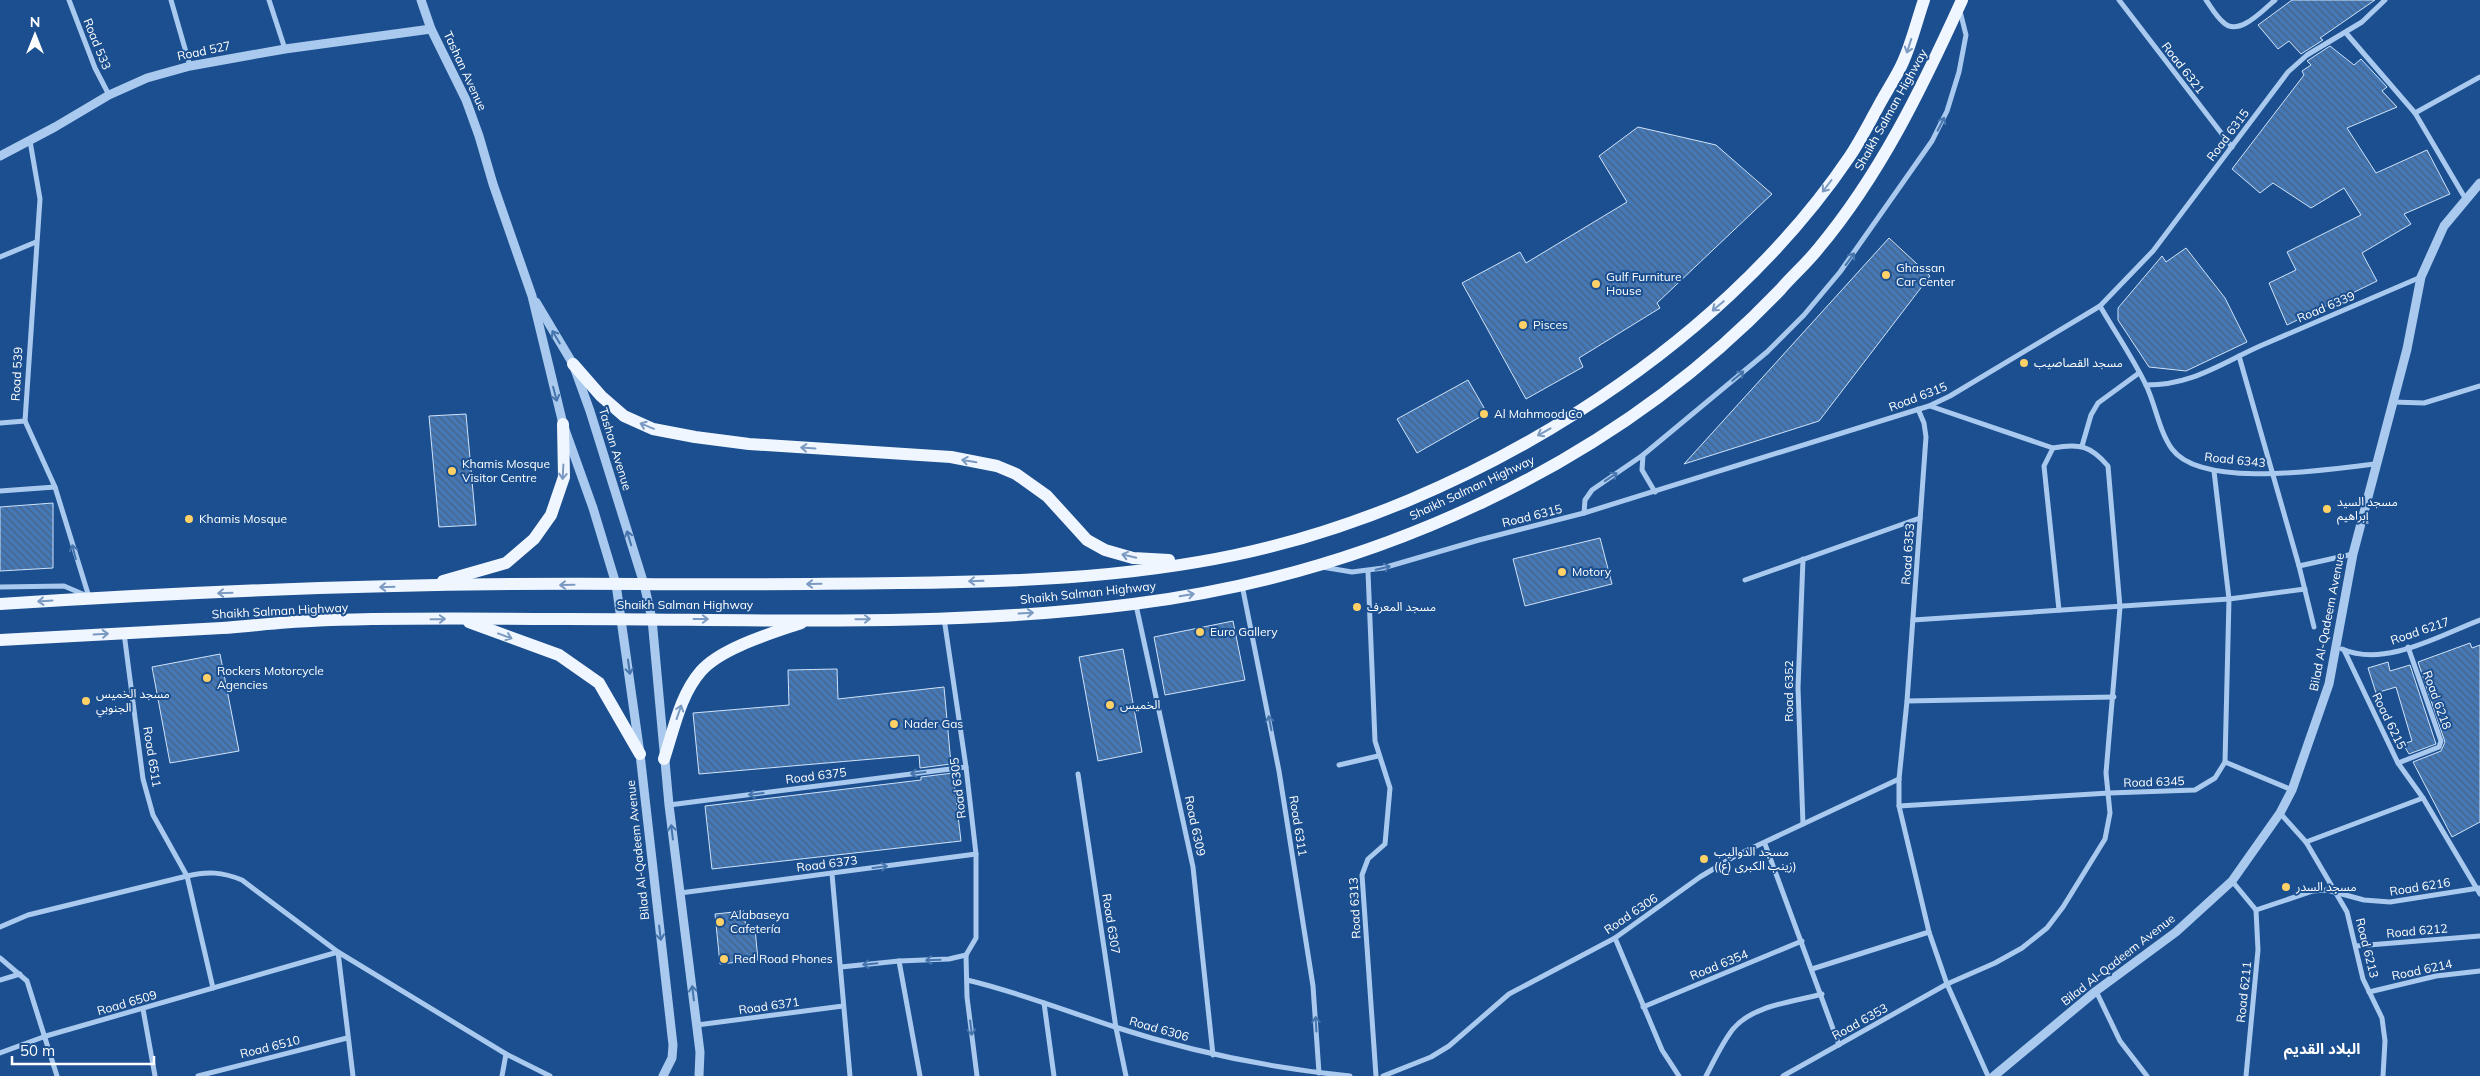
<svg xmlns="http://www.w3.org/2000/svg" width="2480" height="1076" viewBox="0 0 2480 1076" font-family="Mulish,'Noto Sans Arabic',sans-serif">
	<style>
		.building { fill: url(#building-back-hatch); stroke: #cfe3fa }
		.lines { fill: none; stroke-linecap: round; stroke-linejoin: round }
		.minor { stroke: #a9c9ee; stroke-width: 5 }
		.tertiary { stroke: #a9c9ee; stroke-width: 9 }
		.primary { stroke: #f0f6ff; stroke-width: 12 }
		.oneway { stroke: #7b9ac1 }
		.oneway2 { stroke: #4674ac }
		.poi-dot { fill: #ffd166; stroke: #1b4f8f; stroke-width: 2 }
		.labels { text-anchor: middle; stroke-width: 4; stroke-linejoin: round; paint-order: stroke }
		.street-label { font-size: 12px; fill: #fff; stroke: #1b4f8f }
		.poi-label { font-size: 12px; fill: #fff; stroke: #1b4f8f; text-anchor: start }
		.quarter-label { font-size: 15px; font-weight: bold; fill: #fff; stroke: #1b4f8f }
	</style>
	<defs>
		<pattern id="building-back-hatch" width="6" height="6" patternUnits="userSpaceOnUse" patternTransform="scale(1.25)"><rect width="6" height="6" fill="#4478b7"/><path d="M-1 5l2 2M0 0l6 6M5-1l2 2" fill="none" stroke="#486282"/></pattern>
	</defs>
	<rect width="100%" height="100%" fill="#1b4f8f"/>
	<g class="building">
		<path d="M2292,0h83l-55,38 3,2 -22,14 -12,-13 -11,8 -20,-24z"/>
		<path d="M2330,46l24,19 7,-6 26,28 -5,4 15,16 -50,21 29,45 51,-23 23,44 -46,20 7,10 -49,29 15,28 -90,44 -18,-42 27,-13 -9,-18 74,-37 -17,-27 -33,20 -38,-25 -13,10 -28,-24 72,-94 -2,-4 9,-6 -4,-4z"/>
		<path d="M1638,127l78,18 56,49 -115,109 3,5 -81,50 4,9 -57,32 -64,-116 58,-31 6,11 101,-61 -28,-46z"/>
		<path d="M1889,238l41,38 -111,145 -135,43z"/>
		<path d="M2186,248l39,50 22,44 -61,29 -37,-4 -31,-47v-12l44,-52 4,6z"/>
		<path d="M1468,380l19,33 -70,40 -20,-34z"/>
		<path d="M466,414l10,111 -37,2 -10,-111z"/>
		<path d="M53,503v65l-53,3v-64z"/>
		<path d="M1600,538l12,46 -87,22 -12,-47z"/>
		<path d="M1233,621l12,59 -80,15 -11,-58z"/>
		<path d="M2470,643l2,5 8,-3v177l-28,15 -39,-75 28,-11 4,-9 -27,-80z"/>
		<path d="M1123,649l19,103 -44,9 -19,-104z"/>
		<path d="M220,654l19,97 -69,12 -18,-96z"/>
		<path d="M2388,662l2,9 20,-6 26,79 -27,10 -6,-10 9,-3 -16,-54 -20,6 -8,-25z"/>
		<path d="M837,669l1,30 106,-12 7,77 -31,4 -1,-13 -220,19 -6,-61 96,-8 -1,-35z"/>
		<path d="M953,773l8,68 -249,28 -7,-63 216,-26v-3z"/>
		<path d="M744,911l2,19 9,-1 3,31 -38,4 -5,-50z"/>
	</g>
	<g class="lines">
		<g class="minor">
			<path d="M69,0l26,68 14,27"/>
			<path d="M171,0l19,66"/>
			<path d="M269,0l16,49"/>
			<path d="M2119,0l113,147"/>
			<path d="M2206,0c5,7 10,16 17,22 15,16 40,-12 52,-22"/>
			<path d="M2346,33l69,80 50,85"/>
			<path d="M2415,113l65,-36"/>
			<path d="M30,141l10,58 -15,222 30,66 34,110"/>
			<path d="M0,257l36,-15"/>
			<path d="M2100,306c15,26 33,52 46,79 10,21 13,46 26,64 30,41 158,20 203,15"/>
			<path d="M2239,356l60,210 15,61"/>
			<path d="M2146,385c46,0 74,-21 114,-39 53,-23 107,-46 161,-69"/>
			<path d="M2393,402l31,1 56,-17"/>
			<path d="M1930,406l123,42"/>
			<path d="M1918,409l6,14 2,14 -19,264 -8,78v27l30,126 18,52 41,92"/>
			<path d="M0,423l25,-2"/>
			<path d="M2082,446l9,-31 7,-12 41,-30"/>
			<path d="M1643,455l-1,15 13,22"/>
			<path d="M0,491l55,-4"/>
			<path d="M1584,513l1,-13 7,-10 51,-35 124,-103 37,-37 36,-43 92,-131 15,-30 12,-39 7,-37 -6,-24"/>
			<path d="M2299,566l54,-12"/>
			<path d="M1322,567l30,5 31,-4 96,-28 105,-27 345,-107 21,-10 150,-90 53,-55 135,-179 19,-17 55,-33 23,-22"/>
			<path d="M1368,572l7,169 15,47 -5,56 -17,15 -6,16 14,201"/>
			<path d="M1745,580l175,-62"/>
			<path d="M1242,585l37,186 34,215 6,87"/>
			<path d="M0,587l64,-1 21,9"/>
			<path d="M1136,605l57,262 20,188"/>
			<path d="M944,618l22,149 10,87v84l-10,17"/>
			<path d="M1913,620l316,-21 76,-10"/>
			<path d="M124,633l19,146 10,36 34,61 26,112"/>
			<path d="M2342,649c43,19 98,-14 138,-29"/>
			<path d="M2344,650l54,113 25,35 57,96"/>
			<path d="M1907,701l207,-4"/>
			<path d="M2225,762l67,28"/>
			<path d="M2398,763l41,-16 2,-6 -33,-94"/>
			<path d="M1339,765l39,-9"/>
			<path d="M1078,774l38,254 10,48"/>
			<path d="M669,805l297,-38"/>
			<path d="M1899,806l210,-13 86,-3 20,-12 10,-16 4,-163 -15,-128"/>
			<path d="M2280,813l26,29 41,70 16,67 19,39 3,23 -2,35"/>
			<path d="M1803,824l-5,-136 5,-129"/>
			<path d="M2306,842l117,-44"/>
			<path d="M1765,844l74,201"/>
			<path d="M832,874l18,202"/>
			<path d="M2232,881l24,29"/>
			<path d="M680,893l296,-39"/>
			<path d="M2256,910l57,-19 14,-1 37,10 26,2 89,-14"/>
			<path d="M0,927l28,-12 159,-39c21,-5 35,-4 55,4l96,72 168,102 44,22"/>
			<path d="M1615,938l47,112 17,26"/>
			<path d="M2356,946l124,-10"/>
			<path d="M966,955l1,42 10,79"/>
			<path d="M0,958l27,23 30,95"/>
			<path d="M899,961l21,115"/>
			<path d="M841,967l58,-6 50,-2 17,-4"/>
			<path d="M1812,969l117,-37"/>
			<path d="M0,980l20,-6"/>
			<path d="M967,980c51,12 99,31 148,47 77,25 155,41 235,49"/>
			<path d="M2096,991l24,50 27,35"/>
			<path d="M2369,992l67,-16 44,-5"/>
			<path d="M1044,1003l10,73"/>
			<path d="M1643,1007l159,-66"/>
			<path d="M143,1009l12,67"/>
			<path d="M697,1025l146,-19"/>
			<path d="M0,1053l46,-17 292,-84 15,124"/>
			<path d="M198,1076l149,-38"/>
			<path d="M502,1076l4,-22"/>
			<path d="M1383,1076l48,-19 18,-11 60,-52 106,-56 85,-61 35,-21 164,-77"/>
			<path d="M1706,1076c8,-15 16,-33 27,-47 20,-24 60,-27 89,-35"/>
			<path d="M1783,1076l164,-92 48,-21 27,-15 25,-20 16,-21 42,-68 5,-26 -4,-40 14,-166 -12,-141c-17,-20 -28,-23 -55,-18l-9,18 15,144"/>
			<path d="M2246,1076l12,-126 -2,-40"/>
		</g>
		<g class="tertiary">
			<path d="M421,0l10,29 35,71 13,36 14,48 39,112 31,128 30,84 23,76 24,170 33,291 -1,13 -9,18"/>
			<path d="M0,156l55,-29 54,-32 38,-17 43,-12 95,-17 146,-20"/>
			<path d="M536,302l37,62 17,47 54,173 8,35 17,186 31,247 -1,24"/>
			<path d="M1994,1076l102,-85 80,-59 56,-51 48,-68 12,-23 37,-106 24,-130 54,-205 14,-72 23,-51 36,-43"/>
		</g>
		<g class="primary">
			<path d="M573,364l28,32 23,20 29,13 42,8 54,7 202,13 46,9 19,8 31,22 40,44 18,10 28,8 36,2"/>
			<path d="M443,581l63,-18 28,-24 17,-24 13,-38 -1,-53"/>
			<path d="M0,604c213,-14 427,-22 640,-20 87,1 174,0 260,-1 113,-1 225,-5 335,-28 230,-48 483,-203 615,-399 10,-15 18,-31 27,-47 8,-16 19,-31 26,-47 9,-20 14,-42 21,-62"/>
			<path d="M469,622l90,33 40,28 41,71"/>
			<path d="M0,640c74,-4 148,-8 222,-12 30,-2 59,-6 89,-7 85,-4 170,-2 255,-2 188,0 380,9 567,-15 240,-30 479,-138 647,-314 12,-14 26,-26 38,-41 62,-74 104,-161 144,-249"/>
			<path d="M664,759c10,-30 16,-64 37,-88 20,-23 71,-38 100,-48"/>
		</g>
	</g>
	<defs><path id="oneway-shaft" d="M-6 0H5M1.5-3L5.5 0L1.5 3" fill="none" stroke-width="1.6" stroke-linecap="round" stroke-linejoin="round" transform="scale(1.25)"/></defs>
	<g class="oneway">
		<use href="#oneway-shaft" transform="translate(1909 46) rotate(108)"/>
		<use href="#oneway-shaft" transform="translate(1827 186) rotate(127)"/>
		<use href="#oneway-shaft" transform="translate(1718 306) rotate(140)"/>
		<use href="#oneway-shaft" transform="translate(647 426) rotate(-158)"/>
		<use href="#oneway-shaft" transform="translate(1544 432) rotate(151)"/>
		<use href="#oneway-shaft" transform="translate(808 448) rotate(-176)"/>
		<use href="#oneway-shaft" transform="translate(969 461) rotate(-170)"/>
		<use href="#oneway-shaft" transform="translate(563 472) rotate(93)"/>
		<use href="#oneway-shaft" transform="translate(1129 556) rotate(-167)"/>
		<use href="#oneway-shaft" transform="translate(976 581) rotate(178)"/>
		<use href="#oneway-shaft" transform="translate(814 584) rotate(179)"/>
		<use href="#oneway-shaft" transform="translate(567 585) rotate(179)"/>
		<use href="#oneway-shaft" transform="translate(387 587) rotate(178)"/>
		<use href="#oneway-shaft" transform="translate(225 593) rotate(178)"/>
		<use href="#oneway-shaft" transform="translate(1187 595) rotate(-10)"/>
		<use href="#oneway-shaft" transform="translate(45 601) rotate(176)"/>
		<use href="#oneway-shaft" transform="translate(1026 613) rotate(-3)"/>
		<use href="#oneway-shaft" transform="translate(438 619) rotate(-1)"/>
		<use href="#oneway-shaft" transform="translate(701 619)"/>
		<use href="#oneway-shaft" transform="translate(863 619) rotate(-1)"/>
		<use href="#oneway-shaft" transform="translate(101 634) rotate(-3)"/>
		<use href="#oneway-shaft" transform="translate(505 636) rotate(20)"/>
		<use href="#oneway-shaft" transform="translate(679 712) rotate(-71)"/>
	</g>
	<g class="oneway2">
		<use href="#oneway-shaft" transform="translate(1941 124) rotate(-63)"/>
		<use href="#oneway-shaft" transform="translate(1850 259) rotate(-54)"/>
		<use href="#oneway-shaft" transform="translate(556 337) rotate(-121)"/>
		<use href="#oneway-shaft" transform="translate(1738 376) rotate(-40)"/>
		<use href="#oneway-shaft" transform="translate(555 394) rotate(75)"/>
		<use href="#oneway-shaft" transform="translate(1611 477) rotate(-34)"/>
		<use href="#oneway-shaft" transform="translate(629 538) rotate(-107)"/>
		<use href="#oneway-shaft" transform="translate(74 552) rotate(-104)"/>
		<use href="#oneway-shaft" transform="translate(1383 568) rotate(-14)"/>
		<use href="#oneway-shaft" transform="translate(629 667) rotate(82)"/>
		<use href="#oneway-shaft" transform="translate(1270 723) rotate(-101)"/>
		<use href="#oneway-shaft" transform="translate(918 773) rotate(173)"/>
		<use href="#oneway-shaft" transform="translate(756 794) rotate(173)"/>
		<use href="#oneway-shaft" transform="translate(672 832) rotate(-97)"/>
		<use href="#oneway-shaft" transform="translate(880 867) rotate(-8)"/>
		<use href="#oneway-shaft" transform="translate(660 933) rotate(83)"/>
		<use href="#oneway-shaft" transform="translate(933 960) rotate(178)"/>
		<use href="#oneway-shaft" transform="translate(870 964) rotate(174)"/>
		<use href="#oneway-shaft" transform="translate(693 993) rotate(-97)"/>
		<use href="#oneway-shaft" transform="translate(1316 1024) rotate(-93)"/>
		<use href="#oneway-shaft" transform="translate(971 1028) rotate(83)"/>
	</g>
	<g class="poi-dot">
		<circle cx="1886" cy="275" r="5"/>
		<circle cx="1596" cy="284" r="5"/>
		<circle cx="1523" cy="325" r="5"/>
		<circle cx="2024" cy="363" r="5"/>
		<circle cx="1484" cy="414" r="5"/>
		<circle cx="452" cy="471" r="5"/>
		<circle cx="2327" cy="509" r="5"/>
		<circle cx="189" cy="519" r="5"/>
		<circle cx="1562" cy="572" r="5"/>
		<circle cx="1357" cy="607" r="5"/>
		<circle cx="1200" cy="632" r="5"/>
		<circle cx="207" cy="678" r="5"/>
		<circle cx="86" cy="701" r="5"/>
		<circle cx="1110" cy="705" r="5"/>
		<circle cx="894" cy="724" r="5"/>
		<circle cx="1704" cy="859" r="5"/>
		<circle cx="2286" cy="887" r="5"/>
		<circle cx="720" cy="922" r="5"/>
		<circle cx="724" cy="959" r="5"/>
	</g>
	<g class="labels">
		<g class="street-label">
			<text transform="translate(97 44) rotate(68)" y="4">Road 533</text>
			<text transform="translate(204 51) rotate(-12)" y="4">Road 527</text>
			<text transform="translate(2183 68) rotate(52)" y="4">Road 6321</text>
			<text transform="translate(465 71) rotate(65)" y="4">Tashan Avenue</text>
			<text transform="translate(1891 110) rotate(-61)" y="4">Shaikh Salman Highway</text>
			<text transform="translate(2228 135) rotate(-53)" y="4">Road 6315</text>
			<text transform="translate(2326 307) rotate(-23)" y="4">Road 6339</text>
			<text transform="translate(17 374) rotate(-87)" y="4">Road 539</text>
			<text transform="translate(1918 397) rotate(-21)" y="4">Road 6315</text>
			<text transform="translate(615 449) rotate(73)" y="4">Tashan Avenue</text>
			<text transform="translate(2235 460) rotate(6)" y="4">Road 6343</text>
			<text transform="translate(1472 488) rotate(-25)" y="4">Shaikh Salman Highway</text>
			<text transform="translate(1532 516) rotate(-14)" y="4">Road 6315</text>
			<text transform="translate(1908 554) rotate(-86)" y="4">Road 6353</text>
			<text transform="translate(1088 593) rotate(-6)" y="4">Shaikh Salman Highway</text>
			<text x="685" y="609">Shaikh Salman Highway</text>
			<text transform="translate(280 611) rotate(-3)" y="4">Shaikh Salman Highway</text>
			<text transform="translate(2327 622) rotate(-79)" y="4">Bilad Al-Qadeem Avenue</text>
			<text transform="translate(2420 631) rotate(-19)" y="4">Road 6217</text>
			<text transform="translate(1789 691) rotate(-90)" y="4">Road 6352</text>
			<text transform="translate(2437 700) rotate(70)" y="4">Road 6218</text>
			<text transform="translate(2389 721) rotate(64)" y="4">Road 6215</text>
			<text transform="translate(152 757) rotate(81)" y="4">Road 6511</text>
			<text transform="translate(816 776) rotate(-7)" y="4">Road 6375</text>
			<text transform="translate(2154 782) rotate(-2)" y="4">Road 6345</text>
			<text transform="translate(958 788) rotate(-97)" y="4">Road 6305</text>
			<text transform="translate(1195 826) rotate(78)" y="4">Road 6309</text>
			<text transform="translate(1298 826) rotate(81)" y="4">Road 6311</text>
			<text transform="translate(638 850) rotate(-96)" y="4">Bilad Al-Qadeem Avenue</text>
			<text transform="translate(827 864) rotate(-7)" y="4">Road 6373</text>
			<text transform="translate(2420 887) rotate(-9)" y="4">Road 6216</text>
			<text transform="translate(1355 908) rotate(-93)" y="4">Road 6313</text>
			<text transform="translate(1631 914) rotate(-34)" y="4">Road 6306</text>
			<text transform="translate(1111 924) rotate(81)" y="4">Road 6307</text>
			<text transform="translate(2417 931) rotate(-5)" y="4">Road 6212</text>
			<text transform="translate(2367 948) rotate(76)" y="4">Road 6213</text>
			<text transform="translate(2118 960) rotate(-38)" y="4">Bilad Al-Qadeem Avenue</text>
			<text transform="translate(1719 965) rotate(-22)" y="4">Road 6354</text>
			<text transform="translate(2422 970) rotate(-12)" y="4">Road 6214</text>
			<text transform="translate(2244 992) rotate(-84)" y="4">Road 6211</text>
			<text transform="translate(127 1003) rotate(-16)" y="4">Road 6509</text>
			<text transform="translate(769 1006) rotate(-8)" y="4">Road 6371</text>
			<text transform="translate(1860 1022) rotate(-29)" y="4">Road 6353</text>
			<text transform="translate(1159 1029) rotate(16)" y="4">Road 6306</text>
			<text transform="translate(270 1047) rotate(-14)" y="4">Road 6510</text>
		</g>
		<g class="poi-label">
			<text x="1896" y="272">Ghassan<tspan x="1896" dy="14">Car Center</tspan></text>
			<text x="1606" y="281">Gulf Furniture<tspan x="1606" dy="14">House</tspan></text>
			<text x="1533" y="329">Pisces</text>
			<text x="2034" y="367">مسجد القصاصيب</text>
			<text x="1494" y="418">Al Mahmood Co</text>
			<text x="462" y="468">Khamis Mosque<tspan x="462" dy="14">Visitor Centre</tspan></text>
			<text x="2337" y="506">مسجد السيد<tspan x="2337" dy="14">إبراهيم</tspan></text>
			<text x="199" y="523">Khamis Mosque</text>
			<text x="1572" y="576">Motory</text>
			<text x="1367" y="611">مسجد المعرف</text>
			<text x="1210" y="636">Euro Gallery</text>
			<text x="217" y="675">Rockers Motorcycle<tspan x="217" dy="14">Agencies</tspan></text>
			<text x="96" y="698">مسجد الخميس<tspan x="96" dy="14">الجنوبي</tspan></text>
			<text x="1120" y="709">الخميس</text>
			<text x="904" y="728">Nader Gas</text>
			<text x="1714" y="856">مسجد الدواليب<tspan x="1714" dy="14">(زينب الكبرى (ع))</tspan></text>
			<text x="2296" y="891">مسجد السدر</text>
			<text x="730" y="919">Alabaseya<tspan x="730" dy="14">Cafetería</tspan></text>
			<text x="734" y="963">Red Road Phones</text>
		</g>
		<g class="quarter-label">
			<text x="2322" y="1054">البلاد القديم</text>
		</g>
	</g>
	<g transform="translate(35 35)" stroke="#1b4f8f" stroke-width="4" paint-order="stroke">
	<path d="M0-4L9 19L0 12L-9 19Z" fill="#ffffff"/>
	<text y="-8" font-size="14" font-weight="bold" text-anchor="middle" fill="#ffffff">N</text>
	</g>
	<path d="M12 1056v8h142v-8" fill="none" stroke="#ffffff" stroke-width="2.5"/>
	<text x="20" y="1056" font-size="15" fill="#ffffff" stroke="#1b4f8f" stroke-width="4" paint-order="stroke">50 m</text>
</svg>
